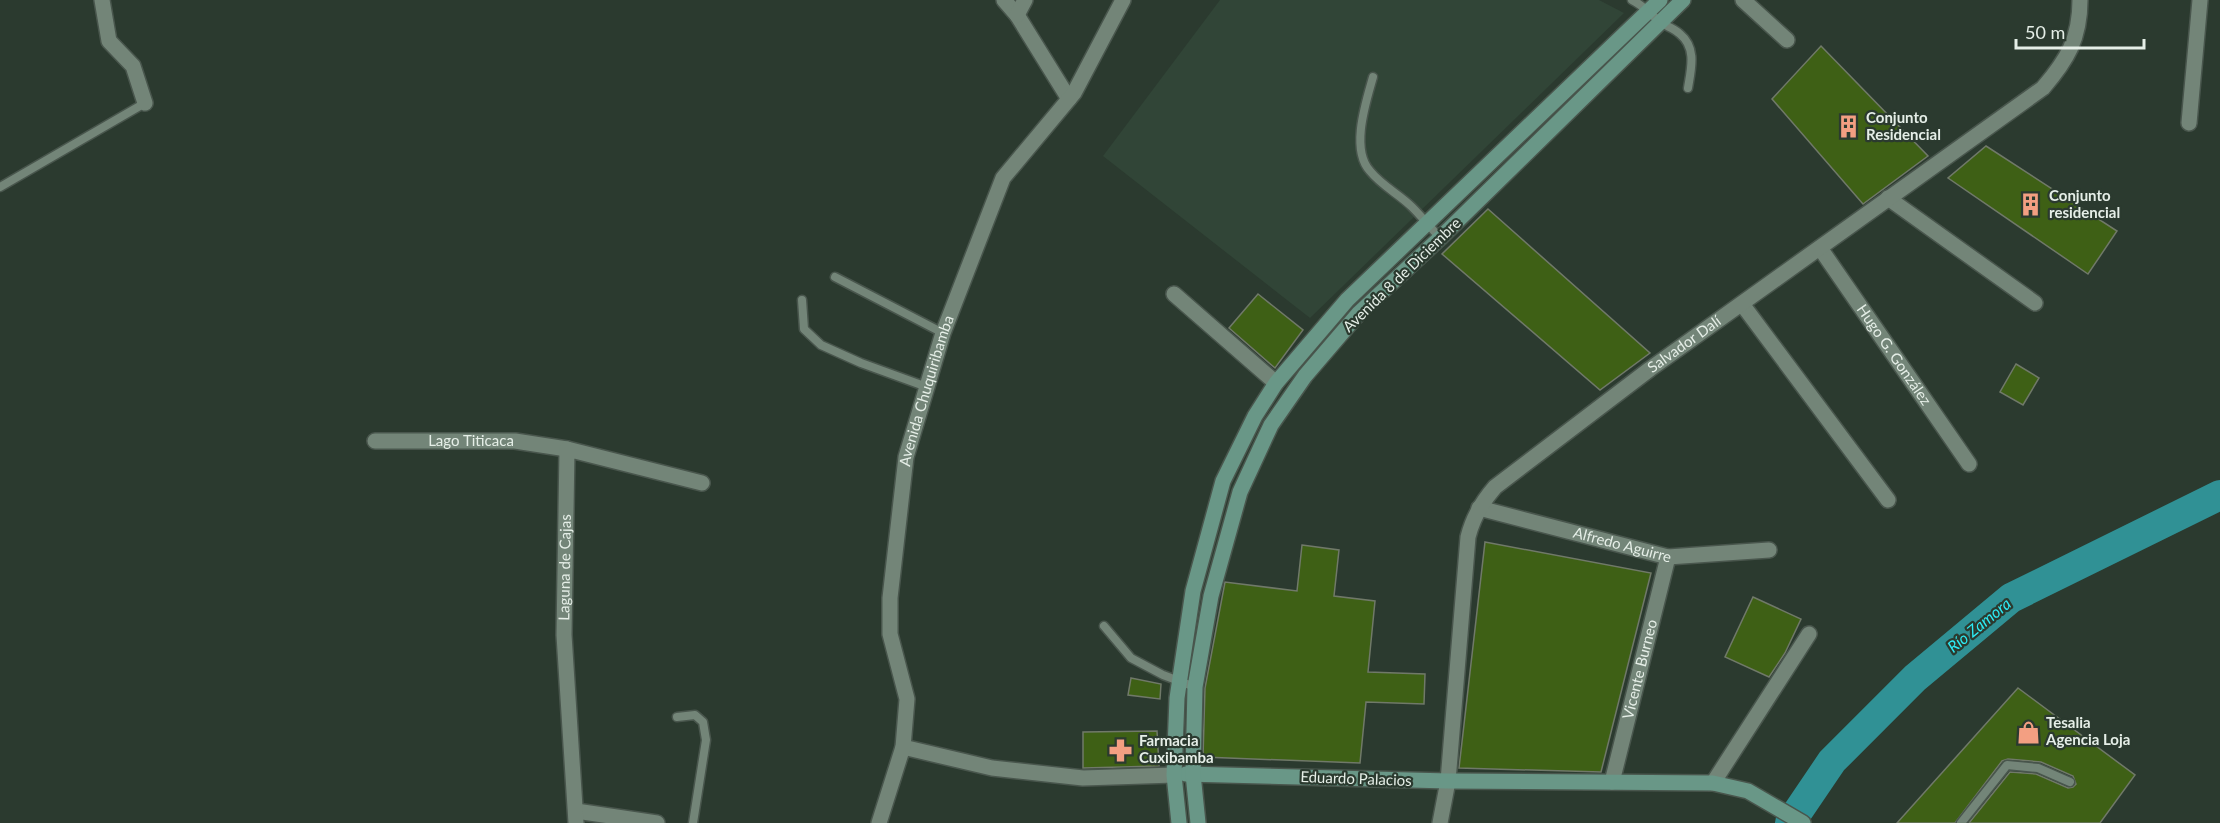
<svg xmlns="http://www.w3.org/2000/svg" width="2220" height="823" viewBox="0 0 2220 823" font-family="Lato,sans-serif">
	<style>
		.built { fill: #314537 }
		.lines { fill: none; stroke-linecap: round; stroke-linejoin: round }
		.river { stroke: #309195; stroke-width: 30 }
		.building { fill: #3e6015; stroke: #707969; stroke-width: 1.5 }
		.lane-casing { stroke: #49564d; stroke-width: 11 }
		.street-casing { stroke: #49564d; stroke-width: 18 }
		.secondary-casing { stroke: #49564d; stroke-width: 18 }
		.lane { stroke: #738578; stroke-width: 8 }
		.street { stroke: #738578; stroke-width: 15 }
		.secondary { stroke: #699787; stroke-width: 15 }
		.labels { text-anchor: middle; stroke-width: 4.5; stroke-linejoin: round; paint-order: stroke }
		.poi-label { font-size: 15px; font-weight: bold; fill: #e5eee7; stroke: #2b3a2f; text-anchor: start }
		.street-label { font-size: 15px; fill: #e5eee7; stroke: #2b3a2f }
		.water-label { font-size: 16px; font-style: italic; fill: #2debf4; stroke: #2b3a2f }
	</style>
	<rect width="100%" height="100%" fill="#2b3a2f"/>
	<path class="built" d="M1220,0h379l25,13 -314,305 -207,-162z"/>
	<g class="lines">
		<path class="river" d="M1790,823l42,-62 83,-83 96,-80 209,-103"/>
	</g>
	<g class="building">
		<path d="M1821,46l107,110 -65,48 -91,-105z"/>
		<path d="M1986,146l131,85 -29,43 -140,-96z"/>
		<path d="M1488,209l162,144 -50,37 -158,-136z"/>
		<path d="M1258,294l45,36 -28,38 -46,-40z"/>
		<path d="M2016,364l23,14 -16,27 -23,-13z"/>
		<path d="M1485,542l166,31 -50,199 -142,-4z"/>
		<path d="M1302,545l37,5 -5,46 41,5 -7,71 57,2 -1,30 -58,-2 -6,61 -157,-6 2,-69 20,-106 72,9z"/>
		<path d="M1753,597l48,22 -16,34 -16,24 -44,-20z"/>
		<path d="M1131,678l30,6 -1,15 -32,-4z"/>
		<path d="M2018,688l117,87 -35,48h-131l41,-51 26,2 32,14 5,-1 3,-3 -3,-8 -32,-14 -33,-3 -6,2 -47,62h-58z"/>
		<path d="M1157,731l2,35 -76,2v-36z"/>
	</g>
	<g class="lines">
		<defs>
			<g id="lane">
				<path d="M1632,0c11,5 18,14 27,21 6,5 15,7 21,13 17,14 11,35 8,54"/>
				<path d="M1373,77c-7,25 -23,72 -3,94 12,15 29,23 42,36 10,10 19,21 28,31"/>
				<path d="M0,187l145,-84"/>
				<path d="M835,277l108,56"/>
				<path d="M802,300l2,29 17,16 40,18 66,24"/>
				<path d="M1104,626l27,32 32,17 32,12"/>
				<path d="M677,717l18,-2 8,7 3,18 -13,83"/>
				<path d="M1961,823l46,-58 31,3 32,14"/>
			</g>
			<g id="street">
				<path d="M102,0l7,41 24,25 12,37"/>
				<path d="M1004,0l13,15 52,84"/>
				<path d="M1743,0l44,40"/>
				<path d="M1017,15l8,-15"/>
				<path d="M2189,123l11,-123"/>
				<path d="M1888,198l147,105"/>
				<path id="s1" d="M1820,248l149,216"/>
				<path d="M1174,294l102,89"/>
				<path d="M1742,304l146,196"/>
				<path id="s2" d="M375,441h140l52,8"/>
				<path id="s3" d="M1479,508l189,49 101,-7"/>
				<path d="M903,747l89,21 91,10 91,-3"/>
				<path id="s4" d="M1612,782l56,-225"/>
				<path d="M1713,783l96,-149"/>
				<path d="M576,811l81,12"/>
				<path id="s5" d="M576,823l-12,-188 3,-186 135,34"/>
				<path id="s6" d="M879,823l24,-76 4,-48 -17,-65v-36l16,-141 37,-124 60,-155 71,-85 49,-93"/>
				<path id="s7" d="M1440,823l8,-42 20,-244c5,-20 14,-35 27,-50l155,-118 393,-281c24,-28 37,-49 37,-88"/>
			</g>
			<g id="secondary">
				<path d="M1186,774l262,7 265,2 35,8 55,32"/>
				<path d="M1179,823l-5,-48 3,-77 16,-107 30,-110 32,-65 21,-33 71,-83 313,-300"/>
				<path d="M1198,823l-5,-49 2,-87 16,-91 29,-104 31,-67 34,-49 54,-63 81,-75 243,-238"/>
			</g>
		</defs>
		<use href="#lane" class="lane-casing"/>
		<use href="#street" class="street-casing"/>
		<use href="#secondary" class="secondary-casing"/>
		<use href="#lane" class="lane"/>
		<use href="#street" class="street"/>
		<use href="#secondary" class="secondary"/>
	</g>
	<defs>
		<symbol id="building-bare" viewBox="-9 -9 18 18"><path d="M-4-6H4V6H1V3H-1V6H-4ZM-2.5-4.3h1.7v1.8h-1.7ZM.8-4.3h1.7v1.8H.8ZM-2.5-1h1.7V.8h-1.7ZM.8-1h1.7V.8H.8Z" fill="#f39f82" stroke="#2b3a2f" stroke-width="2.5" paint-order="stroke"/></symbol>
		<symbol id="shop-bare" viewBox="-9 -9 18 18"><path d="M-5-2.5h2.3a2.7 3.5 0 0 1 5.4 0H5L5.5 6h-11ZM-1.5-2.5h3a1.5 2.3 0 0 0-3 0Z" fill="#f39f82" stroke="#2b3a2f" stroke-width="2.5" paint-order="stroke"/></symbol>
		<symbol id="pharmacy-bare" viewBox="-9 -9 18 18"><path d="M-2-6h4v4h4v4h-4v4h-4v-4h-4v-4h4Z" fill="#f39f82" stroke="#2b3a2f" stroke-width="2.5" paint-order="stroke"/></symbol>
	</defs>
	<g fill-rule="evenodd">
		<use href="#building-bare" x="1832" y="110" width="33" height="33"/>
		<use href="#building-bare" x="2014" y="188" width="33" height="33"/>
		<use href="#shop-bare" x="2012" y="716" width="33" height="33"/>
		<use href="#pharmacy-bare" x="1104" y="734" width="33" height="33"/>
	</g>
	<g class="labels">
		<g class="poi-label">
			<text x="1866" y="123">Conjunto<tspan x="1866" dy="17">Residencial</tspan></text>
			<text x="2049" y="201">Conjunto<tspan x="2049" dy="17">residencial</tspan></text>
			<text x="2046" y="728">Tesalia<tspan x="2046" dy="17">Agencia Loja</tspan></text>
			<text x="1139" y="746">Farmacia<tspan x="1139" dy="17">Cuxibamba</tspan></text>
		</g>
		<g class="street-label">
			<text transform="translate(1402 275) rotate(-44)" y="5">Avenida 8 de Diciembre</text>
			<text dy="5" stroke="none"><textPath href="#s7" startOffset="582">Salvador Dalí</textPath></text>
			<text dy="5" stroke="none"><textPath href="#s1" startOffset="130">Hugo G. González</textPath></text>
			<text dy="5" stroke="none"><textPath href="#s6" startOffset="442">Avenida Chuquiribamba</textPath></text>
			<text dy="5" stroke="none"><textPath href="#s2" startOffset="96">Lago Titicaca</textPath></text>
			<text dy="5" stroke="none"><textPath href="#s3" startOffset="148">Alfredo Aguirre</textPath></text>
			<text dy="5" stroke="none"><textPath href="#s5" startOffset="256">Laguna de Cajas</textPath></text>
			<text dy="5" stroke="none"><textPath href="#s4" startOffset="116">Vicente Burneo</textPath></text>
			<text transform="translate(1356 779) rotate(2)" y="5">Eduardo Palacios</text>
		</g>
		<g class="water-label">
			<text transform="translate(1979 625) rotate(-39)" y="6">Río Zamora</text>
		</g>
	</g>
	<path d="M2016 39v9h128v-9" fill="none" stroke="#e5eee7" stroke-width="3"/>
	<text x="2025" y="39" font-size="18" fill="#e5eee7" stroke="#2b3a2f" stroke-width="4.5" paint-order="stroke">50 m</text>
</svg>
